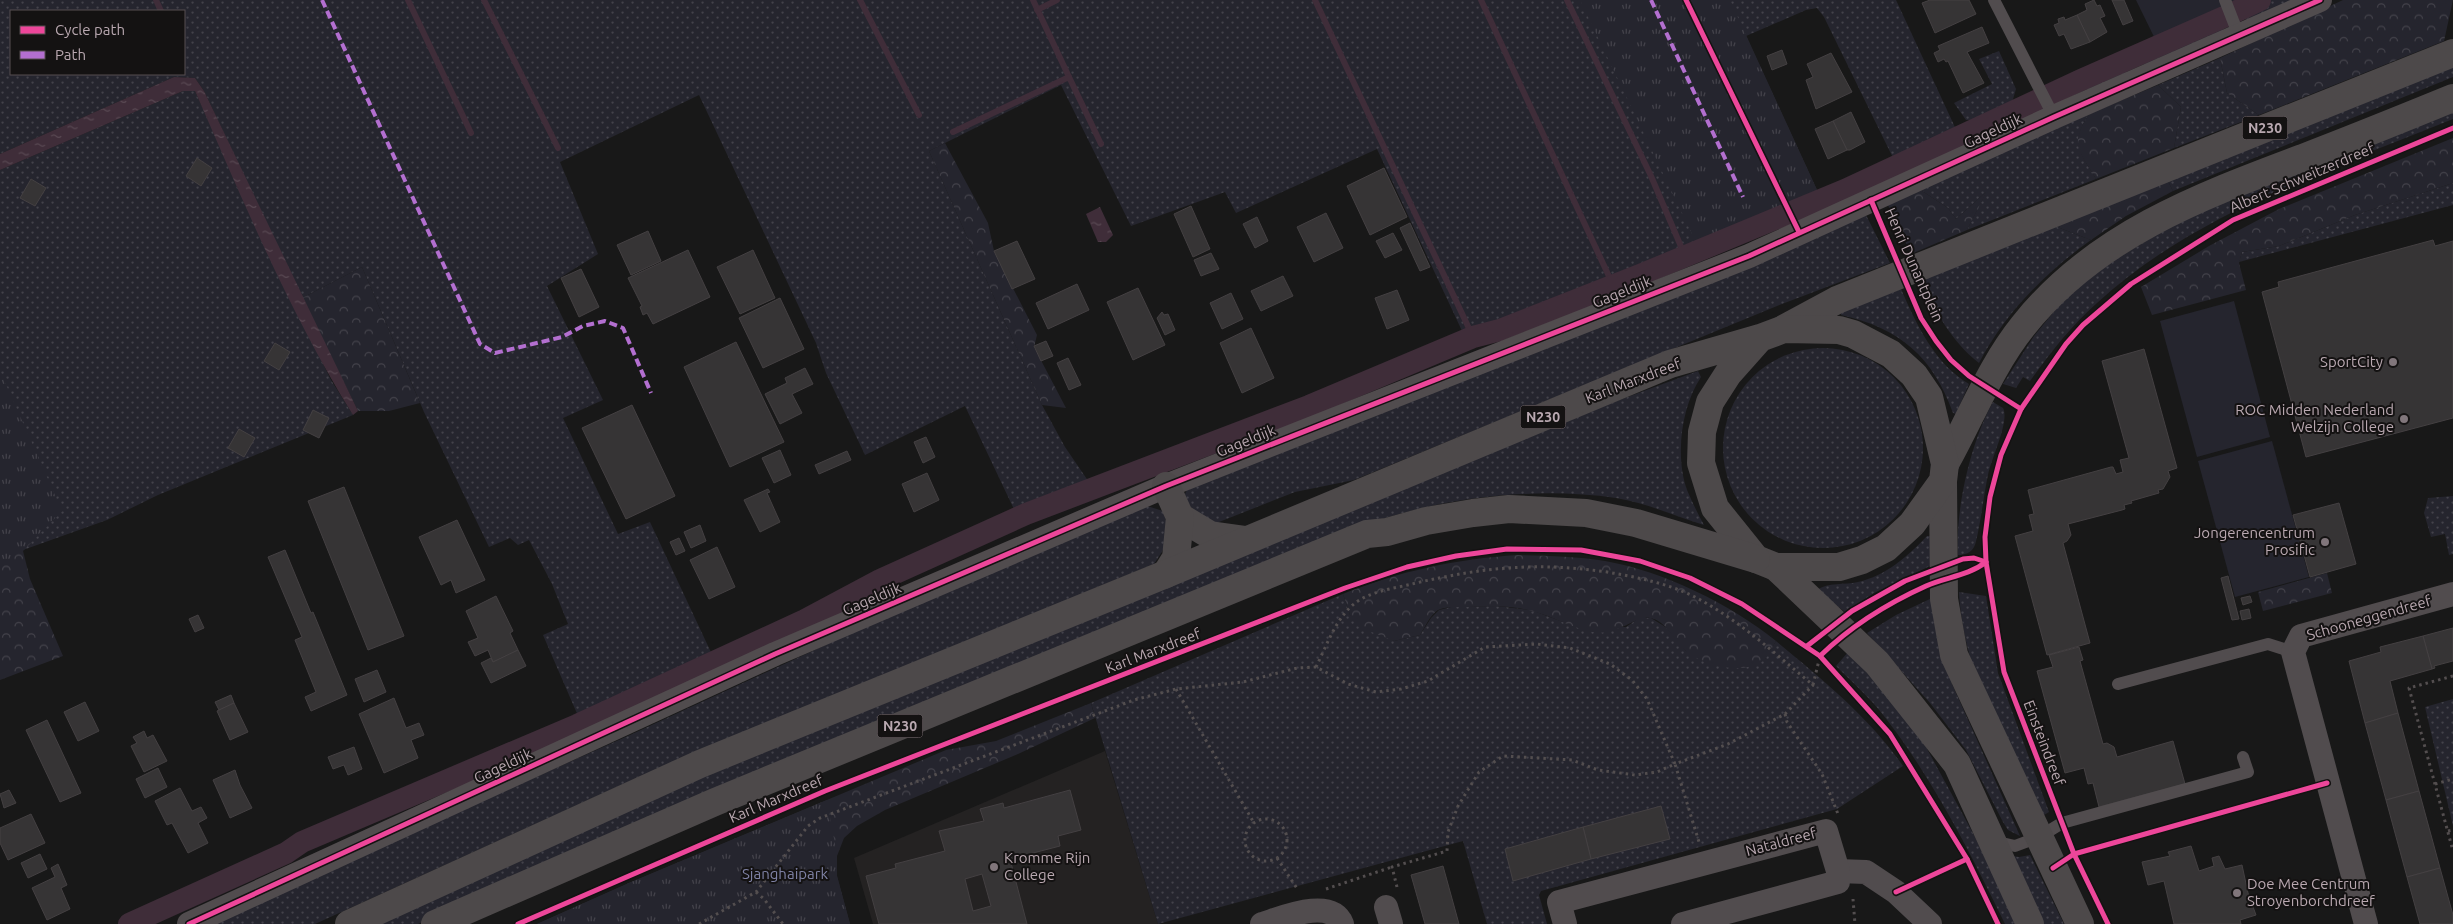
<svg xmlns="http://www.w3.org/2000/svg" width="2453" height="924" viewBox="0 0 2453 924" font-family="Ubuntu,sans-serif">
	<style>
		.built { fill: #242222 }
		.grass { fill: url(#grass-dots); fill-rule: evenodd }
		.forest { fill: url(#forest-crowns) }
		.park { fill: url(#park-tufts) }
		.garden { fill: #25252e }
		.water { fill: url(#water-ripples) }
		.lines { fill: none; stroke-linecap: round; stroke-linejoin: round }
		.stream { stroke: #3f2d39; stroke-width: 6 }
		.canal { stroke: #3f2d39; stroke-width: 22 }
		.building { fill: #363435; stroke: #444042; fill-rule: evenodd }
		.path { stroke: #534e4f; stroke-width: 3; stroke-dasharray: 2.5 4; stroke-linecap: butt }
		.lane { stroke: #514c4e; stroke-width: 12 }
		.street { stroke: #514c4e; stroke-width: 24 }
		.primary { stroke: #4d494a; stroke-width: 28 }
		.highway { stroke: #4d494a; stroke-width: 28 }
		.quiet { stroke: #b36fd0; stroke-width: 4; stroke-dasharray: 8 4; stroke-linecap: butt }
		.cycleway-casing { stroke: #141212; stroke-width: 8 }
		.cycleway { stroke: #ed469a; stroke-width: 5 }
		.poi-dot { fill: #81767b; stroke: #141212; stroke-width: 2 }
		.labels { text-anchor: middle; stroke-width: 4; stroke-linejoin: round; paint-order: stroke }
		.shield { fill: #141212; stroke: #887b81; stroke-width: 1 }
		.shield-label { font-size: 14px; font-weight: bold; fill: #b9a8b0 }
		.street-label { font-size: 15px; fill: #b9a8b0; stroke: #141212 }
		.poi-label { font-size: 15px; fill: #b9a8b0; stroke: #141212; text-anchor: end }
		.park-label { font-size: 15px; fill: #7f82a5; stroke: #141212 }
	</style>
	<defs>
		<pattern id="grass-dots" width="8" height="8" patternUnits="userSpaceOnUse" patternTransform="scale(1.25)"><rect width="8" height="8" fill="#25252e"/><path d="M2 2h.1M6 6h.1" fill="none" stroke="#43424a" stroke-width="1.8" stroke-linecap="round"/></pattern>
		<pattern id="forest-crowns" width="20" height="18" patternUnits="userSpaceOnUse" patternTransform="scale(1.25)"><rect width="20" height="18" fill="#25252e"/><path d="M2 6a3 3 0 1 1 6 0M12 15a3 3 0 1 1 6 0" fill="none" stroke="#43424a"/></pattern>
		<pattern id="park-tufts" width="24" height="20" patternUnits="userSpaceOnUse" patternTransform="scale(1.25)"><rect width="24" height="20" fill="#25252e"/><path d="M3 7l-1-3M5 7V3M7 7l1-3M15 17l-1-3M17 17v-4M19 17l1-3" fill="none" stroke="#43424a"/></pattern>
		<pattern id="water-ripples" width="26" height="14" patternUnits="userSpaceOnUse" patternTransform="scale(1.25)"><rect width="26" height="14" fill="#3f2d39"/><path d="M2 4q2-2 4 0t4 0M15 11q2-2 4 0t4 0" fill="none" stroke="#594953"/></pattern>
	</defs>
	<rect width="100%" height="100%" fill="#181818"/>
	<path class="built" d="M1105,751l53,173h-285l-19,-66z"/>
	<g class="grass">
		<path d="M0,0h1683l106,218 -100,45 -219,85 -93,-199 -141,64 -11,-21 -94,34 -70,-141 -132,66 113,254 23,42 30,44 -74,33 -56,-118 -100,49 -39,-82 -10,-30 -117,-248 -139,67 38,92 -51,32 56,114 -40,18 55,116 32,-12 66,141 -134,62 -39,-90 25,-11 -16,-40 -23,-44 -11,5 -8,-7 -21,9 -65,-135 -62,-145 -60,31 -98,-207 -9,-13 -21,-1 -174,77zM11,11h173v63h-173z"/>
		<path d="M1691,0h205l64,138 -63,28 -73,-149 -7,-9 -11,2 -60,26 77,167 -28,13z"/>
		<path d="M2271,0h22l-43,22 -10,-6z"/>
		<path d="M2217,25l6,3 -1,4 -76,34 -8,-6z"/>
		<path d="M1999,51l17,38 -5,17 -30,14h-15l-12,-17 38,-19 -13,-25z"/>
		<path d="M2220,58l7,35 32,22 -85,33 7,-41 -23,-22z"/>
		<path d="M2453,59v18l-280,114 -6,-12z"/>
		<path d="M2125,66l2,4 -3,7 -33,16 -7,-9z"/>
		<path d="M183,91h12l75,165 61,124 22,35 -195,80 -51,25 -84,30 -23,-177v-203z"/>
		<path d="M2039,104l2,7 -145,69 -3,-8z"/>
		<path d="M2453,106v13c-122,50 -257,93 -356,184 -26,23 -47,50 -67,78l-7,-4 -7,11 -13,-4 31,-48 27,-33 43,-37 74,-44z"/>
		<path d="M2089,114c-19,30 -9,38 7,65l-129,51 19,-38 -30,27 -8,-11 -29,-19z"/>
		<path d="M2453,183v22l-214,57 3,-10 37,-6 76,-31z"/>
		<path d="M1866,215l24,48 -113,43 -423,174 -59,12 -76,30 -15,3 -21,-26 5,-12z"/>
		<path d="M2052,225l39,15c-45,32 -86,73 -112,123 -28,-22 -43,-51 -58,-82z"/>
		<path d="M1901,289c15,35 34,75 68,95l-13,30 -3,-1c-20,-56 -53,-85 -112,-98v-3z"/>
		<circle cx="1823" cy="448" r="100"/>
		<path d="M1698,371l3,6c-20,30 -26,79 -14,113 5,12 11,24 17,35 -29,-9 -58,-22 -88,-27 -77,-11 -160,-2 -234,21l-865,359 -99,46h-46l277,-126 927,-382z"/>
		<path d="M1993,402l10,6c7,13 -12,51 -15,67 -3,12 -10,67 -14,72 -3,6 -10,8 -16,8 -3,-45 13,-114 35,-153z"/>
		<path d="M2453,496v58l-4,1 -4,-21 -14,3 -7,-24 4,-15z"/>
		<path d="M1144,505l19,6c9,24 5,33 -9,53l-535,222 -304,138h-109l424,-189 302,-139z"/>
		<path d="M1927,536h3v30l-56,27 -29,19 -28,-22c11,-8 28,-5 41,-8 28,-6 50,-26 69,-46z"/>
		<path d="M1959,592l27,4 12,77 51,139 -10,6c-33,-73 -76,-145 -80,-226z"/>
		<path d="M1343,594l7,21 44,26 26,-6 11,-17 8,-8 12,-3 45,-1 35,4 43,16 52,1 13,-9h12l16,10 19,23 79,8 11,-18c46,38 93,76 127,125l-66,43 -296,82 -2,4 8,29h-60l-24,-83 -305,83 -67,-221z"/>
		<path d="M1932,598l7,40 13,46 68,152 -12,-6 -5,-8 -37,-72 -36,-47 -63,-70 29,-18z"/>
		<path d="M1849,651l71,85 54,99 43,89h-12c-35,-72 -72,-145 -121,-208 -14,-18 -32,-34 -48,-50z"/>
		<path d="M2453,699v127l-28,-119z"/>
		<path d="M2006,855l13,2 11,-2 34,69h-24z"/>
	</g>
	<g class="forest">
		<path d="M2343,0h110l-9,41 -185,74 -32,-22 -7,-35z"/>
		<path d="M2158,85l23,22 -7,41 -78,31c-17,-29 -27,-34 -7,-65z"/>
		<path d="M2453,138v45l-98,32 -76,31 -37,6 -3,11 7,27 -94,25 -11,-28 68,-41 70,-37z"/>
		<path d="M945,143l43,80 6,28 43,84 -3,12 32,61 -24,-3 -113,-254z"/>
		<path d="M2167,179l6,12 -47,25 -35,24 -39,-15z"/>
		<path d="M1919,189l29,19 8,11 31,-28 -20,39 -56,24 -23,-49z"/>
		<path d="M362,267l58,136 -31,8h-31l-56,-113z"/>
		<path d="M0,373l62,138 -39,40 7,28 33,77 -63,24z"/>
		<path d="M1518,555c28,1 58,1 87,6 58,10 125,43 171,80 -4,6 -7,15 -12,19 -21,16 -60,6 -78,-9 -12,-10 -19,-30 -36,-33 -15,-3 -31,18 -57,14 -21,-4 -41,-16 -61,-21 -20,-6 -43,-5 -64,-4 -9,0 -22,-1 -30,3 -8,5 -13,17 -18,25l-26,6 -35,-14 -9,-12 -7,-21c57,-23 113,-35 175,-39z"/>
		<path d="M2327,573l5,20 -69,18 -5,-19z"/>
		<path d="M1091,703l4,15 -77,36 -133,56 -28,16 -13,12 -7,18v20l13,48h-313l92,-41 317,-133 50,-9z"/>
	</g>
	<g class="park">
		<path d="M1580,0h150l93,203 -120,54z"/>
		<path d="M0,371l62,140 -39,39 -23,15z"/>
		<path d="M827,800l10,56v20l13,48h-313l92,-41z"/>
	</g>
	<g class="garden">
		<path d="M2136,0h122l-100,45z"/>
		<path d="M2234,301l36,136 -73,20 -37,-136z"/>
		<path d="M2272,441l37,136 -74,20 -37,-136z"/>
	</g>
	<g class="water">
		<path d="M174,77l21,1 9,13 154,320 -5,4c-63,-101 -110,-214 -158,-324h-12l-183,79v-16z"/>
		<path d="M1100,207l13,28 -7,7h-8l-12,-28z"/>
	</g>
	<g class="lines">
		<g class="stream">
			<path d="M156,0l5,11"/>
			<path d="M408,0l63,133"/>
			<path d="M484,0l74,148"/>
			<path d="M860,0l59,115"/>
			<path d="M1033,0l36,77"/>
			<path d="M1315,0l158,337"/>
			<path d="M1481,0l132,285"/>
			<path d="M1567,0l84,176 34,80"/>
			<path d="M1037,10l20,-10"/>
			<path d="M953,132l116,-55 32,67"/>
		</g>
		<g class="canal">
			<path d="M2235,12l25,-12"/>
			<path d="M129,924l157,-71 16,-11 275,-117 228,-105 75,-40 146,-66 283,-108 164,-69 27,-7 140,-55 205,-85 236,-110 143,-63"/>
		</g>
	</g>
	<g class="building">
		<path d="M1930,0h39l7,14 -41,19 -13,-30z"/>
		<path d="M2094,0l3,6 3,-1 5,11 -5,2 7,14 -17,10 -13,-27 10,-5 -2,-6z"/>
		<path d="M2112,0h12l9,21 -10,4z"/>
		<path d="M2077,15l13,27 -19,7 -7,-15 -5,2 -5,-11 5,-2 -1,-4 6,-2 1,3z"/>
		<path d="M1982,27l7,16 -22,9 17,31 -21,10 -15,-32 -2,1 -2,-3 -6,3 -4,-9 6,-3 -2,-4z"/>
		<path d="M1782,50l5,14 -15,6 -5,-14z"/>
		<path d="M1831,53l21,39 -36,17 -10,-29 7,-3 -6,-13z"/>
		<path d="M1851,112l14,30 -15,8h-3l-14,-29z"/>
		<path d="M1833,121l14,29 -19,9 -13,-30z"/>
		<path d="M197,158l15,10 -11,18 -15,-10z"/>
		<path d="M1384,168l23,49 -37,18 -23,-49z"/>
		<path d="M31,179l15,9 -11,18 -15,-8z"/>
		<path d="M1191,206l19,43 -17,8 -19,-43z"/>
		<path d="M1326,213l17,35 -29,14 -17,-35z"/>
		<path d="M1257,217l11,24 -13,7 -12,-24z"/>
		<path d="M1410,223l20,44 -10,4 -20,-43z"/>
		<path d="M648,231l13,30 -30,14 -14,-30z"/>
		<path d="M1393,233l9,17 -17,8 -9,-17z"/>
		<path d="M2433,240l2,6 18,-5v177l-147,39 -44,-165 17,-5 -1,-5z"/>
		<path d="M1017,241l18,38 -23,10 -18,-38z"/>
		<path d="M688,250l22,47 -57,27 -6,-11 -4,2 -3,-8 2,-1 -14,-28z"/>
		<path d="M753,250l22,48 -35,16 -23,-47z"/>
		<path d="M1211,253l8,16 -18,7 -7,-16z"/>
		<path d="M581,269l18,38 -20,10 -18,-39z"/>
		<path d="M1283,276l10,20 -32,15 -10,-20z"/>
		<path d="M1077,284l12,26 -41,19 -12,-26z"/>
		<path d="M1138,288l27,57 -32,15 -26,-58z"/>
		<path d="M1397,290l12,30 -22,9 -12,-31z"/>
		<path d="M1231,293l12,26 -21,10 -12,-26z"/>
		<path d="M780,298l24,51 -41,19 -24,-50z"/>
		<path d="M1162,312l2,3 4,-1 7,16 -10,5 -8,-17z"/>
		<path d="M1251,328l23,50 -32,15 -22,-50z"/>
		<path d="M1046,341l7,15 -12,5 -7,-15z"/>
		<path d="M736,342l48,100 -54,25 -46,-100z"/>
		<path d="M275,343l15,9 -11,18 -15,-9z"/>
		<path d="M2144,349l33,119 -9,3 2,6 -7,12 -5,1 1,3 -28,8 1,2 -8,2 1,4 -3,1 -54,14 3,11 -4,6 -4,2 27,100 -43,12 -32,-119 18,-5 -4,-16 5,-1 -6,-24 83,-23h2l3,7 7,-2 -3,-12 9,-2 -27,-97z"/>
		<path d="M1068,358l13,27 -12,5 -12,-27z"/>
		<path d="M805,368l8,16 -21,10 10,19 -22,11 -15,-30 22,-11 -2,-5z"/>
		<path d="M632,405l43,91 -49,23 -44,-91z"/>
		<path d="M313,410l16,8 -10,20 -16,-8z"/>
		<path d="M239,429l16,9 -11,19 -16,-9z"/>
		<path d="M926,437l9,20 -12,6 -9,-21z"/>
		<path d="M780,450l11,25 -17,8 -12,-25z"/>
		<path d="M847,451l4,9 -32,14 -4,-9z"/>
		<path d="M927,473l12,27 -25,12 -12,-28z"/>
		<path d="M344,487l60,149 -36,14 -60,-149z"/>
		<path d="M768,489l2,3 -3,1 13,29 -20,10 -16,-32z"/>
		<path d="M2339,503l17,61 -46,13 -17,-62z"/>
		<path d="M457,520l28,60 -29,13 -5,-13 -10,5 -22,-48z"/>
		<path d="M700,525l6,16 -15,7 -7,-16z"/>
		<path d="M679,538l6,13 -9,4 -6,-13z"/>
		<path d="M717,547l18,40 -26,12 -19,-39z"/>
		<path d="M285,550l26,63 2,-1 34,83 -36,16 -6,-14 11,-5 -21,-52 7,-3 -34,-80z"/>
		<path d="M2228,576l11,43 -7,1 -11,-42z"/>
		<path d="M496,596l17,35 -3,2 8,17 -25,12 -5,-12 -13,6 -7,-14 10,-4 -12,-27z"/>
		<path d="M2250,596l2,6 -9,3 -2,-7z"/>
		<path d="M2249,609l2,9 -9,2 -2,-9z"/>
		<path d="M198,615l6,13 -9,4 -6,-13z"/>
		<path d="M2453,628v33l-19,5 1,2 -3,1 -9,-33z"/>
		<path d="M2423,636l9,33 -42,12 8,32 -33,10 -16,-62 32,-9 -1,-5z"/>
		<path d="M2079,647l4,13 -3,1 23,83 4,-1 7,4 3,10 56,-16 12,43 -86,23 -6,-24 -5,1 -4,-16 -19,5 -28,-102 16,-4 -4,-12z"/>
		<path d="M518,650l8,16 -35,17 -10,-20 10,-5 2,4z"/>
		<path d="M377,670l9,22 -22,10 -9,-23z"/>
		<path d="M231,695l3,8 -15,7 -4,-8z"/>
		<path d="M394,698l12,30 13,-5 5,12 -13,5 7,18 -34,15 -25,-59z"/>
		<path d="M85,702l14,29 -21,10 -14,-29z"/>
		<path d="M234,703l14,29 -18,8 -13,-29z"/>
		<path d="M2398,713l21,78 -33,9 -21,-77z"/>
		<path d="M47,720l34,73 -21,9 -34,-72z"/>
		<path d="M144,731l3,7 6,-3 14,26 -23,11 -13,-26 6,-3 -4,-6z"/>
		<path d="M354,747l8,22 -14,6 -4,-10 -11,4 -5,-12z"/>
		<path d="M158,768l9,19 -22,11 -9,-19z"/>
		<path d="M235,770l5,15 12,23 -22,10 -17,-38z"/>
		<path d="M180,788l12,23 9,-4 6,11 -9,5 10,20 -20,10 -16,-30 -5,2 -12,-24z"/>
		<path d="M9,790l7,13 -12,5 -4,-14z"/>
		<path d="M1070,790l11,40 -23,6 2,10 -50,13 17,65h-148l-13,-48 30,-8 -1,-4 50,-13 -6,-20 45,-10 -4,-12 23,-6 1,5zM982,874l9,32 -18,5 -8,-32z"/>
		<path d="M2419,791l21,77 -33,9 -21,-77z"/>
		<path d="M1661,806l9,33 -79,20 -8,-32z"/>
		<path d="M31,814l14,29 -37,17 -8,-17v-15z"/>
		<path d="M1583,827l8,32 -78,22 -8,-32z"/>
		<path d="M2191,846l8,25 15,-5 -2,-8 7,-2 6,13 17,-4 6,28 8,22 -16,5 1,4h-67l-10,-43 -16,4 -6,-23 28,-6 -2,-4z"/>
		<path d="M40,854l7,15 -19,9 -7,-15z"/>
		<path d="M58,864l9,21 -6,3 9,21 -23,11 -15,-32 23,-11 -4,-9z"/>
		<path d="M1443,866l16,58h-34l-14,-49z"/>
		<path d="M2440,868l13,47v9h-33l-13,-47z"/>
	</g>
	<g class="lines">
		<g class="path">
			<path d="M1316,667c11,-22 21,-52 42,-66 17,-11 39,-13 58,-18 69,-16 121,-21 191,-11 29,5 58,11 84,23 46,23 83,58 122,90l7,-29"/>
			<path d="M2453,676l-44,12 44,163"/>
			<path d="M1176,689l78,134"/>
			<path d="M1785,714l2,8 35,52 16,40"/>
			<path d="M2435,784l18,-5"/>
			<circle cx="1266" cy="840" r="21"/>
			<path d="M2448,831l5,-1"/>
			<path d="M1277,858l21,32"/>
			<path d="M1397,887l-5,-20 55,-16 1,-19 10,-26 21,-34 24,-16 69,4 26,10 37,5 22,-3 18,-8 24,78"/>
			<path d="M1326,889l66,-22"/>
			<path d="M756,892l8,7 19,25"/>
			<path d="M1853,899l2,25"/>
			<path d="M699,924l57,-32 52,-66 12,-8 314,-118 42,-11 67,-7 54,-14 19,-1 32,17 28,8 25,-3 27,-8 57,-34 52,-3 33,4 40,16 22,16 15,19 28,65 53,-20 57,-30 28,-29"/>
		</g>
		<g class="lane">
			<path d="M1994,0l60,117"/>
			<path d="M2225,0l14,36"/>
			<path d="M2118,684l150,-40 25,8"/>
			<path d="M1993,841l22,5 24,-9 23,-14 186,-51 -5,-15"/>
		</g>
		<g class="street">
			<path d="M1838,871l28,1 30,20 34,32"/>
			<path d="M1386,907l5,17"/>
			<path d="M189,924l586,-270 391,-168 583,-230 305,-139 266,-117"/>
			<path d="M1262,924c20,-6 69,-27 80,0"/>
			<path d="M1565,924l-6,-22 267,-71 12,40v11l-155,42"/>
			<path d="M2366,924l-73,-272 8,-16 152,-42"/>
		</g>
		<g class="primary">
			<path d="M1943,481l1,118 10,56 126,269"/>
			<path d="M1776,567l101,96 80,101 73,160"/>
		</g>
		<g class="highway">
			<path d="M1785,328l52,-28 616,-247"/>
			<path d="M1945,464c26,-46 45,-97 78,-138 72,-91 178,-130 282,-169 50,-19 99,-39 148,-59"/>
			<path d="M1180,517l30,18 36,5"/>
			<path d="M1166,574l10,-16 4,-41 -14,-31"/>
			<path d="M349,924l351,-160 466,-190 504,-210 90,-26 24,-9 55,1 14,4 38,20 23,21 15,22 16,67 -2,17 -31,43 -26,24 -24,12 -23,7h-63l-20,-8 -41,-51 -14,-45 1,-31 8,-30 18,-28 32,-36"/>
			<path d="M435,924l280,-122 652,-268 20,-2 39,-11 47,-8 36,-4 77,4 50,10 120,36"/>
		</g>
		<g class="quiet">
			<path d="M322,0l158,344 15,9 67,-16 21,-11 22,-5 18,7 28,65"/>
			<path d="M1651,0l92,197"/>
		</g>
		<defs>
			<g id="cycleway">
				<path d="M1686,0l113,232"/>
				<path d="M1871,200l50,118 15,23 15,19 18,16 52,33"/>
				<path d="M1807,646l45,-35 53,-30 58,-22 11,-1 12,4"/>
				<path d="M1820,656c31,-30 66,-52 106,-70 20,-9 42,-10 60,-24"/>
				<path d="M2053,868l21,-14 253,-71"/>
				<path d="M1896,892l71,-33"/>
				<path d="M189,924l586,-270 391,-168 583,-230 305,-139 266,-117"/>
				<path d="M518,924l307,-133 520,-203 62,-21 49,-11 51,-7 74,1 59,11 50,17 52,26 78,52 70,78 77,125 31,65"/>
				<path d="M2108,924l-34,-70 -70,-182 -18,-110 -1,-25 5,-40 11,-42 20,-46 45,-65 17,-19 48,-41 102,-64 220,-92"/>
			</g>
		</defs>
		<use href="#cycleway" class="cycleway-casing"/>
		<use href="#cycleway" class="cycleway"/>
	</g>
	<g class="poi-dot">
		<circle cx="2393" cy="362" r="5"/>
		<circle cx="2404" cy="419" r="5"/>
		<circle cx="2325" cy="542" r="5"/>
		<circle cx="994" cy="867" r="5"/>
		<circle cx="2237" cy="893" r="5"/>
	</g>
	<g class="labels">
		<g class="shield">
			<rect x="2242.5" y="116.5" width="45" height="23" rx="4"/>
			<rect x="1520.5" y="405.5" width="45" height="23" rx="4"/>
			<rect x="877.5" y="714.5" width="45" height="23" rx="4"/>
		</g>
		<g class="shield-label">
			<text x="2265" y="133">N230</text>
			<text x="1543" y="422">N230</text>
			<text x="900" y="731">N230</text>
		</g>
		<g class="street-label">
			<text transform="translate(1993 131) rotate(-25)" y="5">Gageldijk</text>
			<text transform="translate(2302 178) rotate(-23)" y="5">Albert Schweitzerdreef</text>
			<text transform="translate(1914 265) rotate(66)" y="5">Henri Dunantplein</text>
			<text transform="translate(1622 292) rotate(-22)" y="5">Gageldijk</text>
			<text transform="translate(1633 381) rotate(-21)" y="5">Karl Marxdreef</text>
			<text transform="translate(1246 441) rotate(-22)" y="5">Gageldijk</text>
			<text transform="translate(872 599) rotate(-23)" y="5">Gageldijk</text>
			<text transform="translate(2369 618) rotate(-16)" y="5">Schooneggendreef</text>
			<text transform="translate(1153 651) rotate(-21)" y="5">Karl Marxdreef</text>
			<text transform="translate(2044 743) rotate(69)" y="5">Einsteindreef</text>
			<text transform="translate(503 766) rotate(-25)" y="5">Gageldijk</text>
			<text transform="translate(776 799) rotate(-23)" y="5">Karl Marxdreef</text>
			<text transform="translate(1781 842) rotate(-15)" y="5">Nataldreef</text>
		</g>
		<g class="poi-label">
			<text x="2383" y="367">SportCity</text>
			<text x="2394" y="415">ROC Midden Nederland<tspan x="2394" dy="17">Welzijn College</tspan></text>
			<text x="2315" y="538">Jongerencentrum<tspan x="2315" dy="17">Prosific</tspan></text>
			<text x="1004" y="863" text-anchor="start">Kromme Rijn<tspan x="1004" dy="17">College</tspan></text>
			<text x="2247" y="889" text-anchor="start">Doe Mee Centrum<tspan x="2247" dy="17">Stroyenborchdreef</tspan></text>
		</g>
		<g class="park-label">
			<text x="785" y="879">Sjanghaipark</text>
		</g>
	</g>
	<rect x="10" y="10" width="175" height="65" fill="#141212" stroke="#564e51"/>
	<rect x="20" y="26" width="25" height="8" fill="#ed469a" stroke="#564e51"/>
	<text x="55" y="35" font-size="15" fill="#b9a8b0">Cycle path</text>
	<rect x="20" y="51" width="25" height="8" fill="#b36fd0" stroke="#564e51"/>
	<text x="55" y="60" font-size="15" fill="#b9a8b0">Path</text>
</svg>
